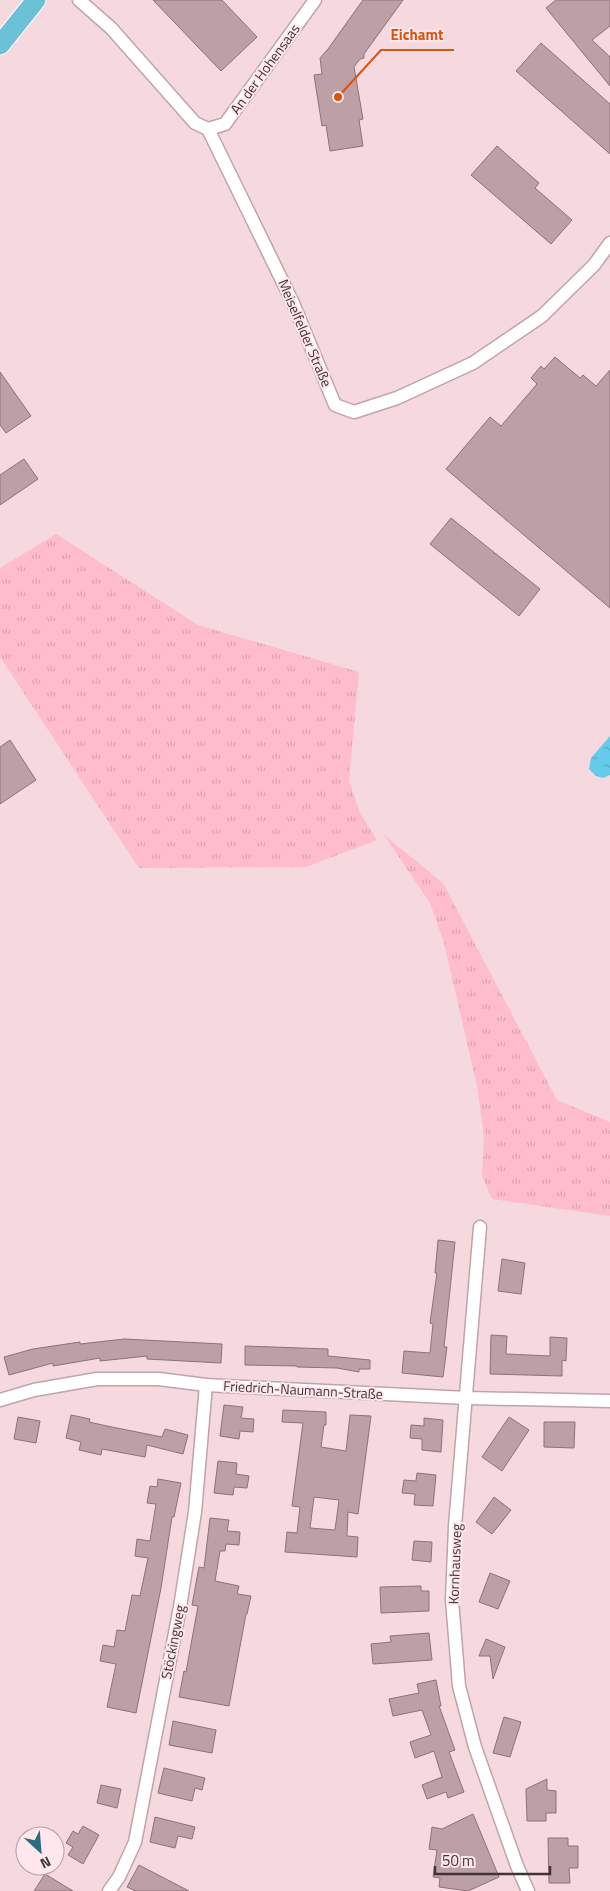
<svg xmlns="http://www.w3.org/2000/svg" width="610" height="1891" viewBox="0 0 610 1891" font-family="'Titillium Web',sans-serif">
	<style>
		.grass { fill: url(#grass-tufts) }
		.water { fill: url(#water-ripples) }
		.building { fill: #bca0a6; stroke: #8d7278; fill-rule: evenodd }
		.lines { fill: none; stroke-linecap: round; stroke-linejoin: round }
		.street-casing { stroke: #c0a4aa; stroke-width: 15 }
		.primary-casing { stroke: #fff; stroke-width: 21 }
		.street { stroke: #fff; stroke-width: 12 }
		.primary { stroke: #6dc1d7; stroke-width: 19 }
		.labels { text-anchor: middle; stroke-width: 4; stroke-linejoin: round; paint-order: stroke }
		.street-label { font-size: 14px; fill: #403437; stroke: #ffe7ec }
		.leader { fill: none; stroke: #d75510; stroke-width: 2 }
		.callout-dot { fill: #d75510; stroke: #ffe7ec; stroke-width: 2 }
		.callout-label { font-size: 15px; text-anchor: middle; font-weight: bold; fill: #d75510; stroke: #ffe7ec; stroke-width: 4; stroke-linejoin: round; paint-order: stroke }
	</style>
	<defs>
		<pattern id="grass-tufts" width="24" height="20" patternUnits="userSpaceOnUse" patternTransform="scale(1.25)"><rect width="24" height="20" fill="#febccc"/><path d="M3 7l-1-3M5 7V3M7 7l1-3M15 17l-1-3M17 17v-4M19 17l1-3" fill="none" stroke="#dba2b0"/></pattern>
		<pattern id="water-ripples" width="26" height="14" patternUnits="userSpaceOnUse" patternTransform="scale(1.25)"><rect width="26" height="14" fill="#66caeb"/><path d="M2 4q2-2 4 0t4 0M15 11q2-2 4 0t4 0" fill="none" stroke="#55a5bf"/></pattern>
	</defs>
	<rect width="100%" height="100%" fill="#f6d8df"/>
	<g class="grass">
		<path d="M56,534l142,91 161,47 -10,109 11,32 17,27 -71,27 -167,1 -139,-211v-89z"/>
		<path d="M384,835l59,48 114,217 53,22v94l-118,-17 -10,-23 2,-40 -7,-50 -33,-143 -14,-40z"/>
	</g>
	<path class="water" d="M610,736v39l-7,3 -7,-2 -7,-7 2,-11z"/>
	<g class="building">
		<path d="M153,0h69l35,37 -36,34z"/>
		<path d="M363,0h40l-39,54v4l-4,1 -6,8 9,52 -4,1 4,26 -33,5 -4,-26 -4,1 -8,-51 8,-1 -2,-16 8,-9z"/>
		<path d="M556,0h54v26l-18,14 18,17v29l-64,-78z"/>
		<path d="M541,43l69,61v50l-94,-83z"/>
		<path d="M497,146l42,37 -4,5 37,32 -21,24 -80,-69z"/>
		<path d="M555,357l25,21 3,-3 13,11 14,-16v238l-164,-139 44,-52 11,9 36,-42 -6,-6 10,-12 3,3z"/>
		<path d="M0,372l31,44 -25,17 -6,-8z"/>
		<path d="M24,459l14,20 -38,26v-30z"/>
		<path d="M451,518l89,71 -21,27 -89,-72z"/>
		<path d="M10,740l26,40 -36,24v-57z"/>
		<path d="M438,1240l17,2 -11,105h3l-4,30 -41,-4 2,-22 26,2 3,-29 -3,-1 7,-50h-2z"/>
		<path d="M502,1259l23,4 -4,31 -23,-3z"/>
		<path d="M491,1335l16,1 -1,18 44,2v-19l17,1 -1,23 -4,-1v16l-72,-2z"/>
		<path d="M124,1339l98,5 -1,19 -74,-4v-3l-47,5v-3l-47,8v-3l-44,12 -5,-18 29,-8 47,-7v2z"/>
		<path d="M245,1346l83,3v7l42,4v9h-11v3l-22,-4 -40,-1v-1l-52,-1z"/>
		<path d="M224,1405l19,2 -2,11 13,1 -1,13 -13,-1 -1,8 -19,-3z"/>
		<path d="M283,1410l43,2v13h-2l-3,22 25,4 4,-36 21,1 -13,98 -10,-2 -1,24 11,1 -1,20 -72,-5 2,-20 10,1 3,-26 -8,-1 11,-83 -21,-1zM314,1497l25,3 -4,30 -25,-2z"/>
		<path d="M71,1415l19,4 -1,3 18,4 55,11 3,-8 23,6 -5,19 -36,-9 -2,12 -43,-8 -1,6 -22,-5 2,-8 -15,-4z"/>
		<path d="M18,1417l22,4 -4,22 -22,-4z"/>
		<path d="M509,1417l20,13 -27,41 -20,-14z"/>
		<path d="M424,1418l19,2 -2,32 -19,-2v-11l-12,-1 1,-13 13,1z"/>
		<path d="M544,1422h31l-1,26 -30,-1z"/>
		<path d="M218,1461l19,2 -1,11 13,2 -2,12 -13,-1 -1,8 -19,-2z"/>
		<path d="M417,1473l19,2 -3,31 -19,-1 1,-11 -13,-1 2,-13 12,1z"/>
		<path d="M158,1479l23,4 -7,34h-2l-11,71 -25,125 -29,-6 9,-43 -16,-3 3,-16 11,2 3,-17 8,1 7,-36 8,1 8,-38 -13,-2 2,-17 13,2 6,-37 -9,-1 3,-17 7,1z"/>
		<path d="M494,1497l17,13 -19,24 -16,-12z"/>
		<path d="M210,1518l19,2 -2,11 13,1 -1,13 -13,-1 -1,7h-5l-5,30 24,5 -2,8 14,2 -4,18h-1l-17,92 -50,-9 5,-26 2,1 12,-66 -6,-1 7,-38 5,1z"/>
		<path d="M414,1541l18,1 -1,20 -19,-2z"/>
		<path d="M490,1573l20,8 -12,28 -19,-7z"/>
		<path d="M421,1586v5h8v20l-48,2 -1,-26z"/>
		<path d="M429,1633l3,27 -59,4 -2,-20 20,-2 -1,-6z"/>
		<path d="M486,1639l19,8 -12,32 -3,-23h-11z"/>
		<path d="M436,1680l5,26h-2l16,44 -6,2 15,40 -16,6 -2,-6 -19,7 -5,-14 20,-8 -8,-26 -19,7 -5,-16 21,-7 -9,-25 -29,6 -4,-17 30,-6 -2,-9z"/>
		<path d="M504,1717l17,5 -11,35 -17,-4z"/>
		<path d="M173,1721l43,9 -4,23 -43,-8z"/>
		<path d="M164,1768l41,10 -3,12 -7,-2 -3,13 -34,-8z"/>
		<path d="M547,1779v11l9,1v22h-10v8h-19l-1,-32z"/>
		<path d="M101,1785l20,4 -4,19 -20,-5z"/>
		<path d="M473,1814l26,63 -31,14 -29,-4 1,-9 -7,-1 4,-27 -8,-1 3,-22 10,2z"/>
		<path d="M155,1817l40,10 -3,12 -14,-3 -3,12 -25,-6z"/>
		<path d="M83,1826l16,9 -16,29 -15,-9 5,-8 -7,-4 7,-12 5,3z"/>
		<path d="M548,1838h20v8h10v22h-9l1,15h-21z"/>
		<path d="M139,1865l50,26h-53l-9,-4z"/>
		<path d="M45,1874l28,17h-39z"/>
	</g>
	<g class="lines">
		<defs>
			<g id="street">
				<path d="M79,0l32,28 84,95 13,6 85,174 42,102 19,7 43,-14 76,-35 69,-47 52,-51 16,-22"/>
				<path d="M208,129l17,-5 90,-124"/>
				<path d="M480,1227l-25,299 -3,74 7,86 16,61 42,119 11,25"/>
				<path d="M0,1400l34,-10 63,-11h62l47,6 261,13 142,3"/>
				<path d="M109,1891l10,-14 16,-35 45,-235 15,-95 11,-127"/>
			</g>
			<path id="primary" d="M0,45l36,-45"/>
		</defs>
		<use href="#street" class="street-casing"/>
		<use href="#primary" class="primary-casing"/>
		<use href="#street" class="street"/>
		<use href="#primary" class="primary"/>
	</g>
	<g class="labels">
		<g class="street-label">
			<text transform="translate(265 69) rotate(-54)" y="5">An der Hohensaas</text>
			<text transform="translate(305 333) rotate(67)" y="5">Meiselfelder Straße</text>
			<text transform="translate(303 1390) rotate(3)" y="5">Friedrich-Naumann-Straße</text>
			<text transform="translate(455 1564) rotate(-88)" y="5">Kornhausweg</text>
			<text transform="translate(173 1642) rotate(-79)" y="5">Stöckingweg</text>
		</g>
	</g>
	<path class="leader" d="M338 97L381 50H454"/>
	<circle class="callout-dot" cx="338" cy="97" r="5"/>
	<g class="callout-label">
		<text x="417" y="40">Eichamt</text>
	</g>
	<g transform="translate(40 1851) rotate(154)"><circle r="24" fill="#ffe7ec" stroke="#b39fa4"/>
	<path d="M0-4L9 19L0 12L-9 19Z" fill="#2c6c80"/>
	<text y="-8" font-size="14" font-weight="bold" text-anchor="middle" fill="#403437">N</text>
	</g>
	<path d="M435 1866v8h115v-8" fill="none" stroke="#403437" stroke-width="2.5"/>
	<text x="442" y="1866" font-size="15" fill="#403437" stroke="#ffe7ec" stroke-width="4" paint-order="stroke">50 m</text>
</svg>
